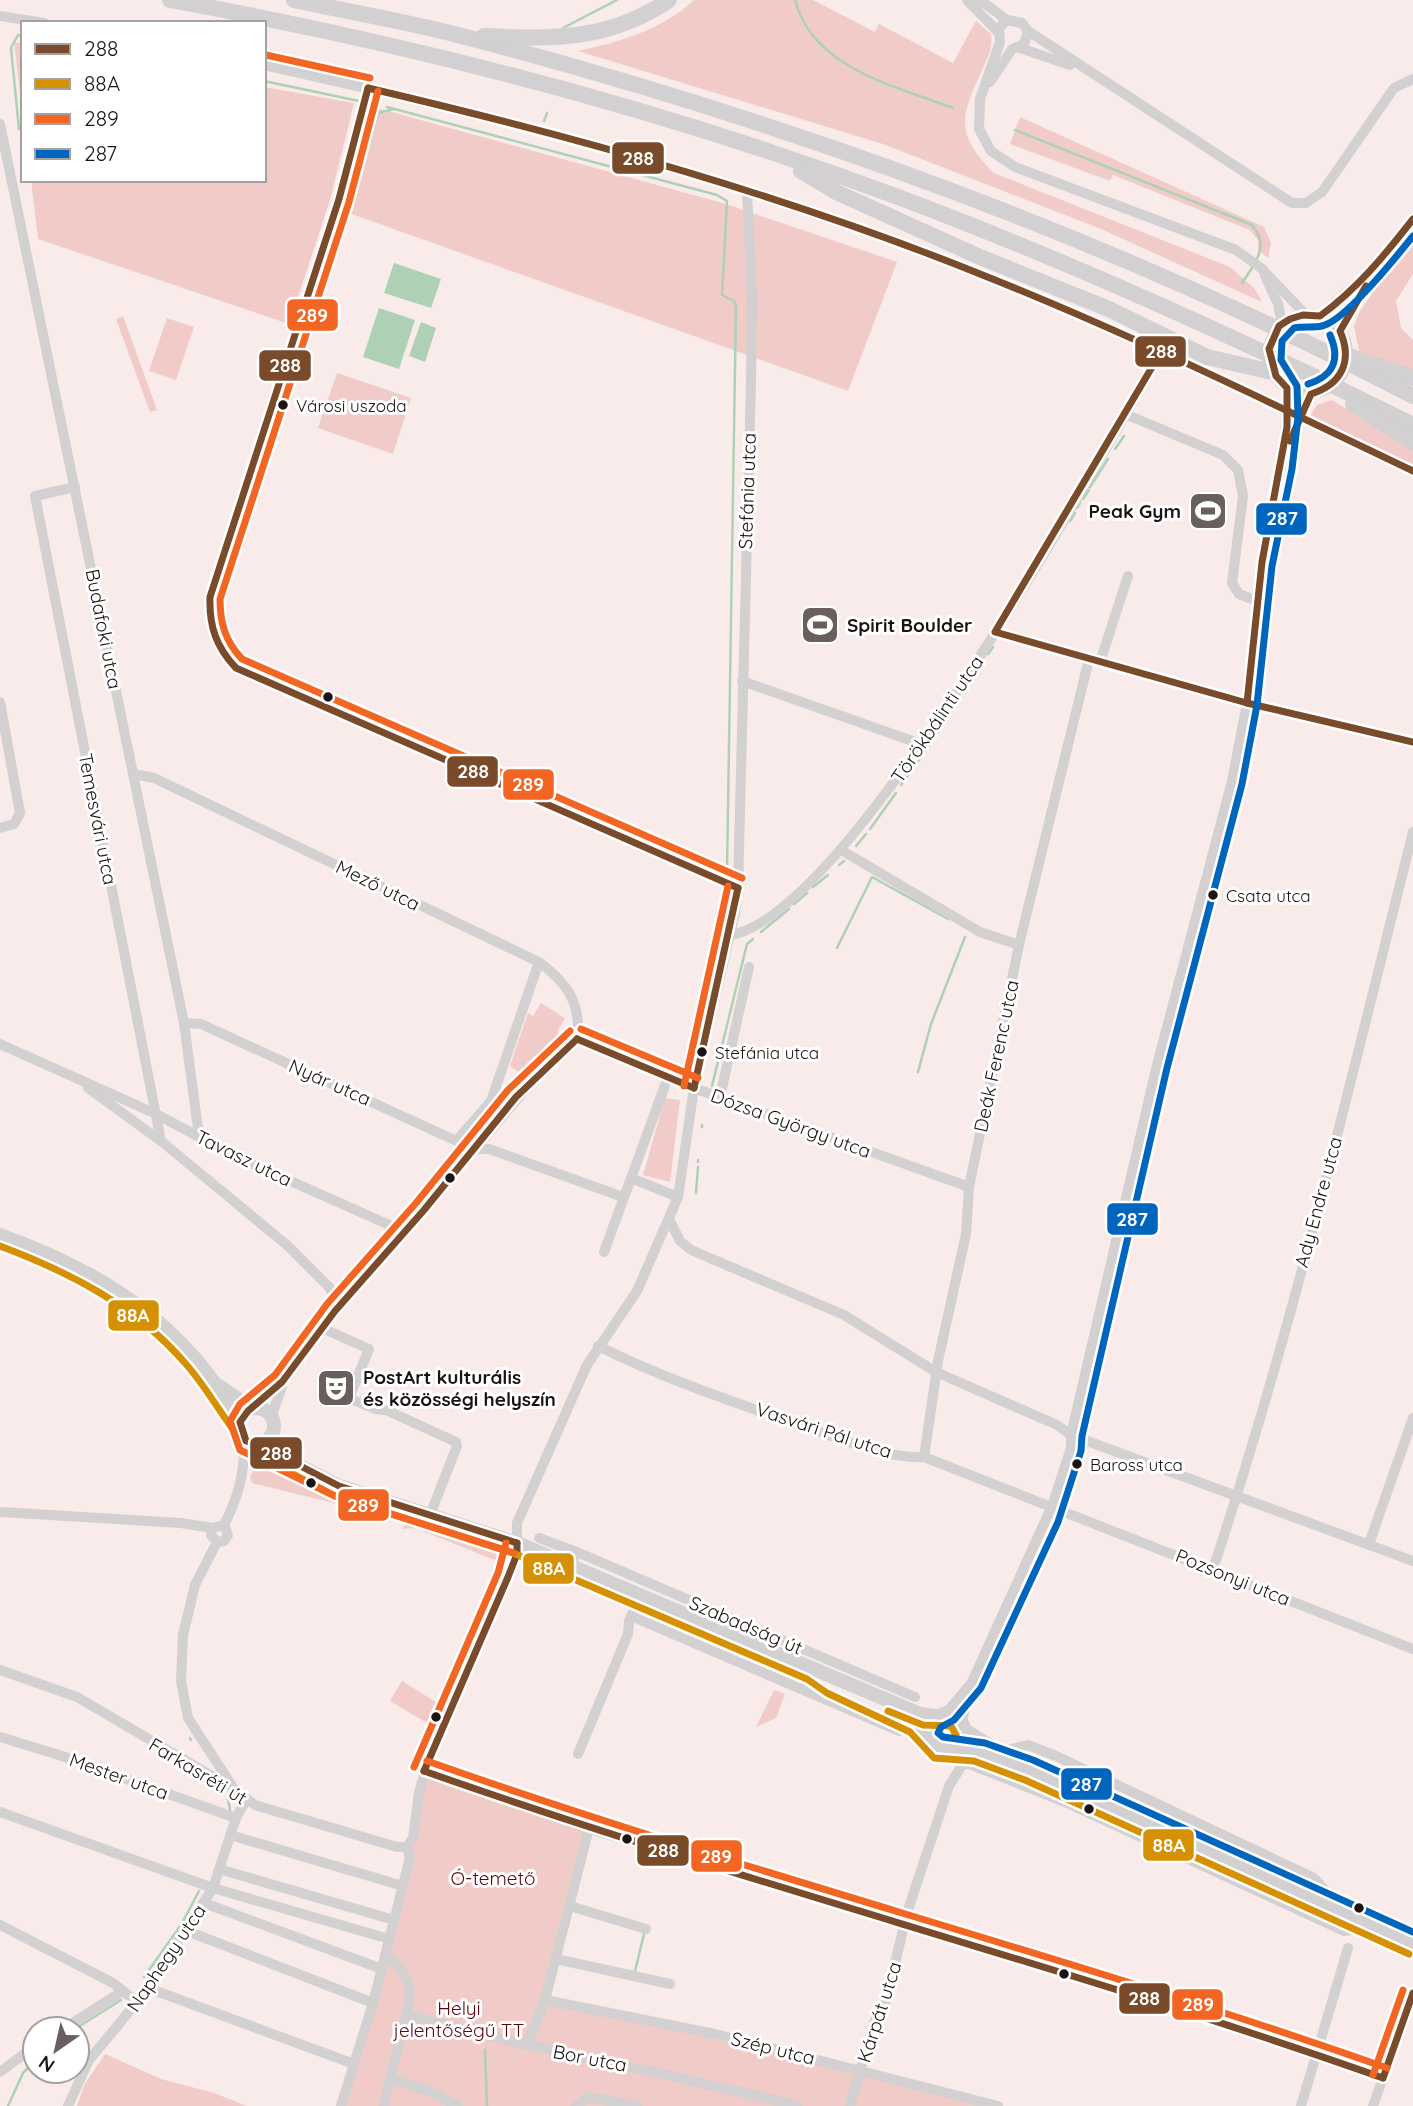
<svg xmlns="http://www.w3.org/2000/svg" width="1413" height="2106" viewBox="0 0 1413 2106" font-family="Quicksand,sans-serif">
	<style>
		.green { fill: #f1cbc8 }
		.water { fill: #aed1b5 }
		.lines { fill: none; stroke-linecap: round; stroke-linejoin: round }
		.stream { stroke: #aed1b5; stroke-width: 2.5 }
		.minor { stroke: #d2d0d0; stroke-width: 10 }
		.major { stroke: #d2d0d0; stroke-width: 14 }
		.highway { stroke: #d2d0d0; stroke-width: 16 }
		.bus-1-casing { stroke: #fff; stroke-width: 12 }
		.bus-2-casing { stroke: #fff; stroke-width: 12 }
		.bus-3-casing { stroke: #fff; stroke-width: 12 }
		.bus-4-casing { stroke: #fff; stroke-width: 12 }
		.bus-1 { stroke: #7a4b2a; stroke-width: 7 }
		.bus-2 { stroke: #d69003; stroke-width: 7 }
		.bus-3 { stroke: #f26522; stroke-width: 7 }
		.bus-4 { stroke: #0065bd; stroke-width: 7 }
		.bus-dot { fill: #1c1414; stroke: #fff; stroke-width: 2.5 }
		.labels { text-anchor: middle; stroke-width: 6; stroke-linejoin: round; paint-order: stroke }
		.bus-label { font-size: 17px; fill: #1c1414; stroke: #fff; text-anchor: start }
		.street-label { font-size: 19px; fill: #1c1414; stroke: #fff }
		.poi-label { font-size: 19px; font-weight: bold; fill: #1c1414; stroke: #fff; text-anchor: start }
		.park-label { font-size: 19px; fill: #59070f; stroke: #fff }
		.line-badge { stroke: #fff; stroke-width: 2.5 }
		.badge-label { font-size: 19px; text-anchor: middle; font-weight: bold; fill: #fff }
	</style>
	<rect width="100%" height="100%" fill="#f8ebea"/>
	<g class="green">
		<path d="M694,0h119l62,32 4,-8 74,39 23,-42 15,13c2,14 -3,23 -9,36 -22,48 -27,64 12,103l236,94 24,21 8,14 -161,-73 -218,-85 -305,-93c41,-9 84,-21 116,-51z"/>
		<path d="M14,42l9,2v75v-2z"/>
		<path d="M264,87l90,16 -24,97 -41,124 -251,-85 -7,-59h233z"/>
		<path d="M377,108l349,96 171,58 -49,129 -502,-179z"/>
		<path d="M1020,117l244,110 7,16 -3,15 -10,-8v-10l-8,-10 -137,-55 -3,6 -100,-37z"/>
		<path d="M1413,236v38l-17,27 5,27 12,12v31l-54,-20 -5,-25 6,-15z"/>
		<path d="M123,316l34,94 -7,2 -34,-93z"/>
		<path d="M167,318l27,9 -18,53 -27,-9z"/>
		<path d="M337,373l74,25 -18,56 -75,-26z"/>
		<path d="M1332,400l81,49v16l-103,-49 7,-11z"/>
		<path d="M541,1003l24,15 -8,14 8,5 -42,38 -13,-9 18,-53 5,3z"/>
		<path d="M665,1098l15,2 -10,82 -27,-7z"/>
		<path d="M264,1459l11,6 -3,5 5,4 66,22 83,22 16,10 59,20 4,5 -3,10 -87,-35 -13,1 5,-8 -155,-38 -2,-6 9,-17z"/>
		<path d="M402,1681l37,23 -12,19 -37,-22z"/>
		<path d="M774,1690l11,4 -9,24 -20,9z"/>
		<path d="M424,1771l165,57 -44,171 453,107h-657l32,-103z"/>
		<path d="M105,2054l56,25 53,14 33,13h-170l8,-22z"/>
	</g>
	<g class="water">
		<path d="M394,263l47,16 -10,29 -47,-15z"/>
		<path d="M379,308l36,12 -16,49 -36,-12z"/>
		<path d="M421,322l15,6 -11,34 -16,-6z"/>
	</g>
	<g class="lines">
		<g class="stream">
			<path d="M795,0c18,69 101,86 158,108"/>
			<path d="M563,28l54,-28"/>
			<path d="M264,81l95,20"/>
			<path d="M387,107l330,88 10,6 -5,94 12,6 2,5 -9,565"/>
			<path d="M544,121l3,-8"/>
			<path d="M19,129l-8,-81 7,-13 5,1"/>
			<path d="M1015,130l237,95c10,13 12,22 3,37"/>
			<path d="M370,141l8,-28 16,-4"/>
			<path d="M1242,283l10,-15"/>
			<path d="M1115,449l9,-13"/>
			<path d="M1090,487l18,-28"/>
			<path d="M1083,499l6,-9"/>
			<path d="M1077,508l3,-5"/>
			<path d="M1070,521l5,-8"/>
			<path d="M988,654l5,-7"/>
			<path d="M974,676l7,-10"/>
			<path d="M946,720l9,-15"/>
			<path d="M936,734l6,-9"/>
			<path d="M925,751l8,-11"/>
			<path d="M913,768l8,-11"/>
			<path d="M901,785l7,-10"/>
			<path d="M870,829l26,-36"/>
			<path d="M856,846l10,-12"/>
			<path d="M839,865l5,-4"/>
			<path d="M813,887l15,-12"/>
			<path d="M794,904l13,-11"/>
			<path d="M761,932l28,-23"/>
			<path d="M837,948l35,-71 76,42"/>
			<path d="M548,1056l21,-19"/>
			<path d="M918,1072l13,-48 34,-87"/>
			<path d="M712,1086l35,-142 6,-5"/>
			<path d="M702,1127v-2"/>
			<path d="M471,1138l68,-72"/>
			<path d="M698,1160v2"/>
			<path d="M696,1193l2,-26"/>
			<path d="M401,1221l56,-66"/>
			<path d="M190,1738l1,2"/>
			<path d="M228,1799l2,11"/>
			<path d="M635,1971l9,-37"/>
			<path d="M144,1977l37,-52 18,-34"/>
			<path d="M75,2029l46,-29"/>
			<path d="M485,2050l2,56"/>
			<path d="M8,2106l15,-33 12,-12"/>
		</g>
		<g class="minor">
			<path d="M967,0l31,32"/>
			<path d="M980,0l27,20 15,3 6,8 264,172h14l16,-11 72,-104 19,-9"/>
			<path d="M0,16l44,7"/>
			<path d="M1007,20l-8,8 1,14 -20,57 -1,30 12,22 24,16 221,83 25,18 45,47"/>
			<path d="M1020,48l50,17"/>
			<path d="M264,65c226,50 450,108 667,190 165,62 323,141 482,216"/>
			<path d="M990,82l22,-33 12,-5 4,-13"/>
			<path d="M368,88l-29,111 -129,398c-2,30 4,50 26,71l502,220"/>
			<path d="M0,124l184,899 15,113"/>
			<path d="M1265,276l13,28 4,20"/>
			<circle cx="1308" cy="354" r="40"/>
			<path d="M1320,316l47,-42"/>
			<path d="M1340,331l18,-33 55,-79"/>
			<path d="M1125,414l98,41 15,15 5,26 -11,87 7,11 18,7"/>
			<path d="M1285,443l2,-55"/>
			<path d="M75,487l-40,9 126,645"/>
			<path d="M995,632l252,71 166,39"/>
			<path d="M1100,662l28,-86"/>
			<path d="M742,681l179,63"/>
			<path d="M0,702l20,111 -6,11 -14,4"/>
			<path d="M133,774l21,4 385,184c27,20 43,41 38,77"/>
			<path d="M841,850l139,82 39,13"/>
			<path d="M730,935c116,-17 369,-473 431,-583"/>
			<path d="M184,1023l17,1 273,125h15l134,48"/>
			<path d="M577,1039l117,49 275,99"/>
			<path d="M0,1044l154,69 85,45 166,74"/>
			<path d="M88,1088l73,53 127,105 41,41 10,20"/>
			<path d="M720,1097l29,-130"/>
			<path d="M457,1140l34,-39 48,-139"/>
			<path d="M631,1178l47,19"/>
			<path d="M670,1221l10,20 11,9 153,65 92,57 121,53 14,10 342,126"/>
			<path d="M604,1252l64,-175"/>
			<path d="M322,1328l47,21 -20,49 26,11 11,1 70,32 1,4 -27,69"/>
			<path d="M598,1346c68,34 144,59 216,84 34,11 74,29 110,27l489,192"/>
			<path d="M256,1406l28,-26 38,-52 227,-266 28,-23"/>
			<path d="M271,1418l11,-32"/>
			<path d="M924,1457l14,-96 28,-127 3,-47 50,-242 70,-286"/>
			<path d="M0,1512l181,11 31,5"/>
			<path d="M224,1525c15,-29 21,-54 20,-86"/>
			<path d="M539,1538l38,14"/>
			<path d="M217,1542l-6,-7 1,-7 12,-3 4,10 -4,6 -7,1 -22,43 -12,50 -2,46 7,37 46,71"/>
			<path d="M1369,1544l44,-126"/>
			<path d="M571,1565l6,-13 338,145"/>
			<path d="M1213,1569c80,-241 138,-490 200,-737"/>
			<path d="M631,1616l268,115"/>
			<path d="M0,1670l77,27 157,92 21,16 142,42h10"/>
			<path d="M946,1713l23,-27"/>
			<path d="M962,1721l9,-37 81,-178 19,-58v-13l86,-370 75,-284 15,-78 15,-139 20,-97 29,-73"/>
			<path d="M0,1737l59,18 177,63"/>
			<path d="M578,1754l50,-120 1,-13 11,-25"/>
			<path d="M1004,1755l3,-5 21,-5 28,11 258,122 30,33"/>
			<path d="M424,1771l156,55 651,198 152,54"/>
			<path d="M0,1812l213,76 176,51"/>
			<path d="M230,1835l173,51"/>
			<path d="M407,1847l6,-9 6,-45 11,-40 87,-199v-31l70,-158 50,-74 41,-94 16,-109 41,-175 3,-25 13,-506 1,-86 -5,-105"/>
			<path d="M219,1869l175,51"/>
			<path d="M204,1903l178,66"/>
			<path d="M570,1906l76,23"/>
			<path d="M0,1925l113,58 24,19"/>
			<path d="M187,1931l186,72"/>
			<path d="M556,1959l114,25"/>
			<path d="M148,1988l206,76"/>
			<path d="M545,2000l170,34 283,72"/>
			<path d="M409,2015c128,36 259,57 388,91"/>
			<path d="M63,2029l60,-38"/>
			<path d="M523,2044l6,-4 16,-40 44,-172"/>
			<path d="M0,2072l35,-26"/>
			<path d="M390,2078l41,14 27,14"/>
			<path d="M68,2106l21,-46 48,-58 76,-114 23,-70 10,-18"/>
			<path d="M341,2106l32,-103 37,-145 -3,-11"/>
			<path d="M384,2106c4,-21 10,-43 15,-64 9,-37 24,-59 -14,-87"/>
			<path d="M576,2106l12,-9 49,9"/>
			<path d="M850,2106l25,-86 11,-19 21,-88 42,-127 15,-24 101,40 279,129 31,-4"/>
			<path d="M1301,2106l47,-158"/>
			<path d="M1373,2106l40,-113"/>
		</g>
		<g class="major">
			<path d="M0,1235c84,30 160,73 213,146 10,13 17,28 27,41"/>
			<path d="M219,1386l31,21"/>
			<circle cx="256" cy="1426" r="18"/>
			<path d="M260,1445l79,41 178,57 403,171 16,2"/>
			<path d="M896,1713c7,3 14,6 21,10 10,8 13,25 27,27 26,4 28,-34 2,-37l-13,6 -4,18"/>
			<path d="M966,1731l37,23"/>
			<path d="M955,1749l21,2 53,19 384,174"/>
		</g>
		<g class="highway">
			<path d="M170,0c246,45 493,109 728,197 176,66 347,144 515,228"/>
			<path d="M294,0c55,12 110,21 164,35 329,86 654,204 955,361"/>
			<path d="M484,36c70,3 124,5 185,-36"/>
			<path d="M801,171l35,21 144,65 129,52 98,48 65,15"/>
			<path d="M1349,356l64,22"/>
			<path d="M1353,404l60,38"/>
		</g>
		<defs>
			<g id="bus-1">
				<path d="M368,88l-29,111 -129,398c-1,29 6,50 26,71l502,220"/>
				<path d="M368,88c213,50 424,109 627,192 142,57 280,125 418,191"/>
				<path d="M1161,352l-166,280 252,71 166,39"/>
				<path d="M1290,441l21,-47c31,-10 42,-33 29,-63l26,-45"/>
				<path d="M1247,703l15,-141 25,-135v-39l-11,-12 -7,-27 10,-23 11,-7 13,-4 17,1c37,-27 65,-61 93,-97"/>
				<path d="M577,1039l117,49"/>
				<path d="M694,1088l44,-200"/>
				<path d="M517,1543l-178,-57 -79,-41 -14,-4 -6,-19 8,-11 34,-29 53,-71 89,-101 92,-113 61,-58"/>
				<path d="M424,1771c317,112 643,195 959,307"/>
				<path d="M424,1771l84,-194 9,-23v-11"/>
				<path d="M1383,2078l30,-85"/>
			</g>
			<g id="bus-2">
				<path d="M0,1246c69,26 136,60 185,117 18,20 31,43 47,65"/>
				<path d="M255,1454l80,42 178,57 294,126 20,14 83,39 24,26 40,3 51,19 384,174"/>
				<path d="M888,1711l35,14 28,1 5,9"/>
			</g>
			<g id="bus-3">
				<path d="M266,55l104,23"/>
				<path d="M378,91l-29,111 -129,397c0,24 5,42 22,60l500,219"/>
				<path d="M581,1029l117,49"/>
				<path d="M684,1086l44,-200"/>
				<path d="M514,1553l-179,-57 -95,-46 -10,-29 10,-17 35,-29 52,-71 89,-101 92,-113 62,-59"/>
				<path d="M427,1761c317,112 643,195 960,307"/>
				<path d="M414,1767l84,-194 8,-30"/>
				<path d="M1373,2075l30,-85"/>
			</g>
			<g id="bus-4">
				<path d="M1413,236c-16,20 -68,85 -91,90 -9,2 -18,0 -28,2l-12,13 -1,19 16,26 1,31 -6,52 -20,97 -15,139 -15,79 -75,284 -85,368 -1,15 -23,71 -77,166 -27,32 -13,7 -3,6 5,4 42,6 48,17 380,172"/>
				<path d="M1308,384c25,-8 33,-24 22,-49"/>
			</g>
		</defs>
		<use href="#bus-1" class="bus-1-casing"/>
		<use href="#bus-2" class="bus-2-casing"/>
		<use href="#bus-3" class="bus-3-casing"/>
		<use href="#bus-4" class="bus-4-casing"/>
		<use href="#bus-1" class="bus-1"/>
		<use href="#bus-2" class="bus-2"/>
		<use href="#bus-3" class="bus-3"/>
		<use href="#bus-4" class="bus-4"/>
	</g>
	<defs>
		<symbol id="stadium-square" viewBox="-11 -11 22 22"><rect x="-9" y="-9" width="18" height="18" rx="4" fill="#695f5f" stroke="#fff"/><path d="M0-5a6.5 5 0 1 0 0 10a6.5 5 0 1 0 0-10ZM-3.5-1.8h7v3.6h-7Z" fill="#fff"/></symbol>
		<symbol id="theatre-square" viewBox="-11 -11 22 22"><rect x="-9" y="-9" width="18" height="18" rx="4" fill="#695f5f" stroke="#fff"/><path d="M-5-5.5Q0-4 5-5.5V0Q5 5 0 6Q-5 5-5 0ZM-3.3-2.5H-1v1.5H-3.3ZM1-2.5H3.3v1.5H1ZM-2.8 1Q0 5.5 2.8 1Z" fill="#fff"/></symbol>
	</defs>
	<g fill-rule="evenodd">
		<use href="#stadium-square" x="1186" y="489" width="44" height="44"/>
		<use href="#stadium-square" x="798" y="603" width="44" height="44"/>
		<use href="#theatre-square" x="314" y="1366" width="44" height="44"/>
	</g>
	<g class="bus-dot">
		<circle cx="283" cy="405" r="6"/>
		<circle cx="328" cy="697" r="6"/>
		<circle cx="1213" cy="895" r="6"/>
		<circle cx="702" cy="1052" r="6"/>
		<circle cx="450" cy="1178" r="6"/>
		<circle cx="1077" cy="1464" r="6"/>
		<circle cx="311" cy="1483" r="6"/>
		<circle cx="436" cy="1717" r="6"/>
		<circle cx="1089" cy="1809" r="6"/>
		<circle cx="627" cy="1839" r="6"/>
		<circle cx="1359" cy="1908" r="6"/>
		<circle cx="1064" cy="1974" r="6"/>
	</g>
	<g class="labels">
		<g class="bus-label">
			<text x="296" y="412">Városi uszoda</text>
			<text x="1226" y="902">Csata utca</text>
			<text x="715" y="1059">Stefánia utca</text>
			<text x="1090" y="1471">Baross utca</text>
		</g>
		<g class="street-label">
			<text transform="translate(747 491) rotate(-88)" y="7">Stefánia utca</text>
			<text transform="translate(104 629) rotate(79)" y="7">Budafoki utca</text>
			<text transform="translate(937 719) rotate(-56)" y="7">Törökbálinti utca</text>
			<text transform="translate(98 819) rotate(79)" y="7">Temesvári utca</text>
			<text transform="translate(378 885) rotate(26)" y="7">Mező utca</text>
			<text transform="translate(996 1056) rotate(-78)" y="7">Deák Ferenc utca</text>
			<text transform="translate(330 1082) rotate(24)" y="7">Nyár utca</text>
			<text transform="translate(791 1123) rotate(20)" y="7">Dózsa György utca</text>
			<text transform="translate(244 1158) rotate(26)" y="7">Tavasz utca</text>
			<text transform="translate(1318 1202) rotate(-75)" y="7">Ady Endre utca</text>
			<text transform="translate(824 1430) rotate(18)" y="7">Vasvári Pál utca</text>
			<text transform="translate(1233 1577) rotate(22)" y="7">Pozsonyi utca</text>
			<text transform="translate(746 1625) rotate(23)" y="7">Szabadság út</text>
			<text transform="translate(198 1771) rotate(31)" y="7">Farkasréti út</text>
			<text transform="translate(119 1776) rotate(20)" y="7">Mester utca</text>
			<text transform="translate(166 1958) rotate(-56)" y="7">Naphegy utca</text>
			<text transform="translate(879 2012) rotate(-72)" y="7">Kárpát utca</text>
			<text transform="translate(773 2048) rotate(14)" y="7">Szép utca</text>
			<text transform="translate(590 2058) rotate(11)" y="7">Bor utca</text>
		</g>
		<g class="poi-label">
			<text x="1181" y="518" text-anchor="end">Peak Gym</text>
			<text x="847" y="632">Spirit Boulder</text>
			<text x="363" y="1384">PostArt kulturális<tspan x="363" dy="22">és közösségi helyszín</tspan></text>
		</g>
		<g class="park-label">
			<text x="493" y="1885">Ó-temető</text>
			<text x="459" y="2015">Helyi<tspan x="459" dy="22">jelentőségű TT</tspan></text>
		</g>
	</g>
	<g class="line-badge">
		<rect x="611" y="141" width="54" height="34" rx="7" fill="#7a4b2a"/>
		<rect x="286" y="298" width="53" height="34" rx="7" fill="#f26522"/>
		<rect x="1134" y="335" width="53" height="33" rx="7" fill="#7a4b2a"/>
		<rect x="258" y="349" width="54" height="33" rx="7" fill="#7a4b2a"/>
		<rect x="1255" y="502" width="53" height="34" rx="7" fill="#0065bd"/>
		<rect x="446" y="755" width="53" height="33" rx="7" fill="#7a4b2a"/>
		<rect x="502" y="768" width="53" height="33" rx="7" fill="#f26522"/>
		<rect x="1106" y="1202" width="53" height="34" rx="7" fill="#0065bd"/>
		<rect x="107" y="1299" width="53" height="33" rx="7" fill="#d69003"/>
		<rect x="249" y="1436" width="54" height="34" rx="7" fill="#7a4b2a"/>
		<rect x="337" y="1488" width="53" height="34" rx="7" fill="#f26522"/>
		<rect x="522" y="1552" width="53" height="33" rx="7" fill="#d69003"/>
		<rect x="1060" y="1767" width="53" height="34" rx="7" fill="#0065bd"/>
		<rect x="1142" y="1828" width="53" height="34" rx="7" fill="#d69003"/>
		<rect x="636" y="1834" width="54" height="33" rx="7" fill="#7a4b2a"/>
		<rect x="690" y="1839" width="53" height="34" rx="7" fill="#f26522"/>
		<rect x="1118" y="1982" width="53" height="33" rx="7" fill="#7a4b2a"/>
		<rect x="1171" y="1988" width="53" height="33" rx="7" fill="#f26522"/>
	</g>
	<g class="badge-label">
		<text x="638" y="165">288</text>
		<text x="312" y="322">289</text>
		<text x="1161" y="358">288</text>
		<text x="285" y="372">288</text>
		<text x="1282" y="525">287</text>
		<text x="473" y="778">288</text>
		<text x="528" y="791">289</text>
		<text x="1132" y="1226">287</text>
		<text x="133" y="1322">88A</text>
		<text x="276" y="1460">288</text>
		<text x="363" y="1512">289</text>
		<text x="549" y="1575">88A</text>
		<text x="1086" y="1791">287</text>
		<text x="1169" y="1852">88A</text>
		<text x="663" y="1857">288</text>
		<text x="716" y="1863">289</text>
		<text x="1144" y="2005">288</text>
		<text x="1198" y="2011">289</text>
	</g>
	<rect x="21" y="21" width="245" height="161" fill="#ffffff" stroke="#a4a1a1" stroke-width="2"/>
	<rect x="35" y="44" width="35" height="10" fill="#7a4b2a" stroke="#a4a1a1" stroke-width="2"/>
	<text x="84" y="56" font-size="21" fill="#1c1414">288</text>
	<rect x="35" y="79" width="35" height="10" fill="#d69003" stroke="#a4a1a1" stroke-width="2"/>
	<text x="84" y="91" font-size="21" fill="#1c1414">88A</text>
	<rect x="35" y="114" width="35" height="10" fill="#f26522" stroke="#a4a1a1" stroke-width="2"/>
	<text x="84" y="126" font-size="21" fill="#1c1414">289</text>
	<rect x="35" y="149" width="35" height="10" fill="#0065bd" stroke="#a4a1a1" stroke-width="2"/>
	<text x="84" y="161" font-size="21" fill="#1c1414">287</text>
	<g transform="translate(56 2050) rotate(214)"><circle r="33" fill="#ffffff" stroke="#a4a1a1" stroke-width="2"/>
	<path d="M0-5L12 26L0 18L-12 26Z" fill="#695f5f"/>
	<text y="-10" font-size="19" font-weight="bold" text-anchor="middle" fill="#1c1414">N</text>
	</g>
</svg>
